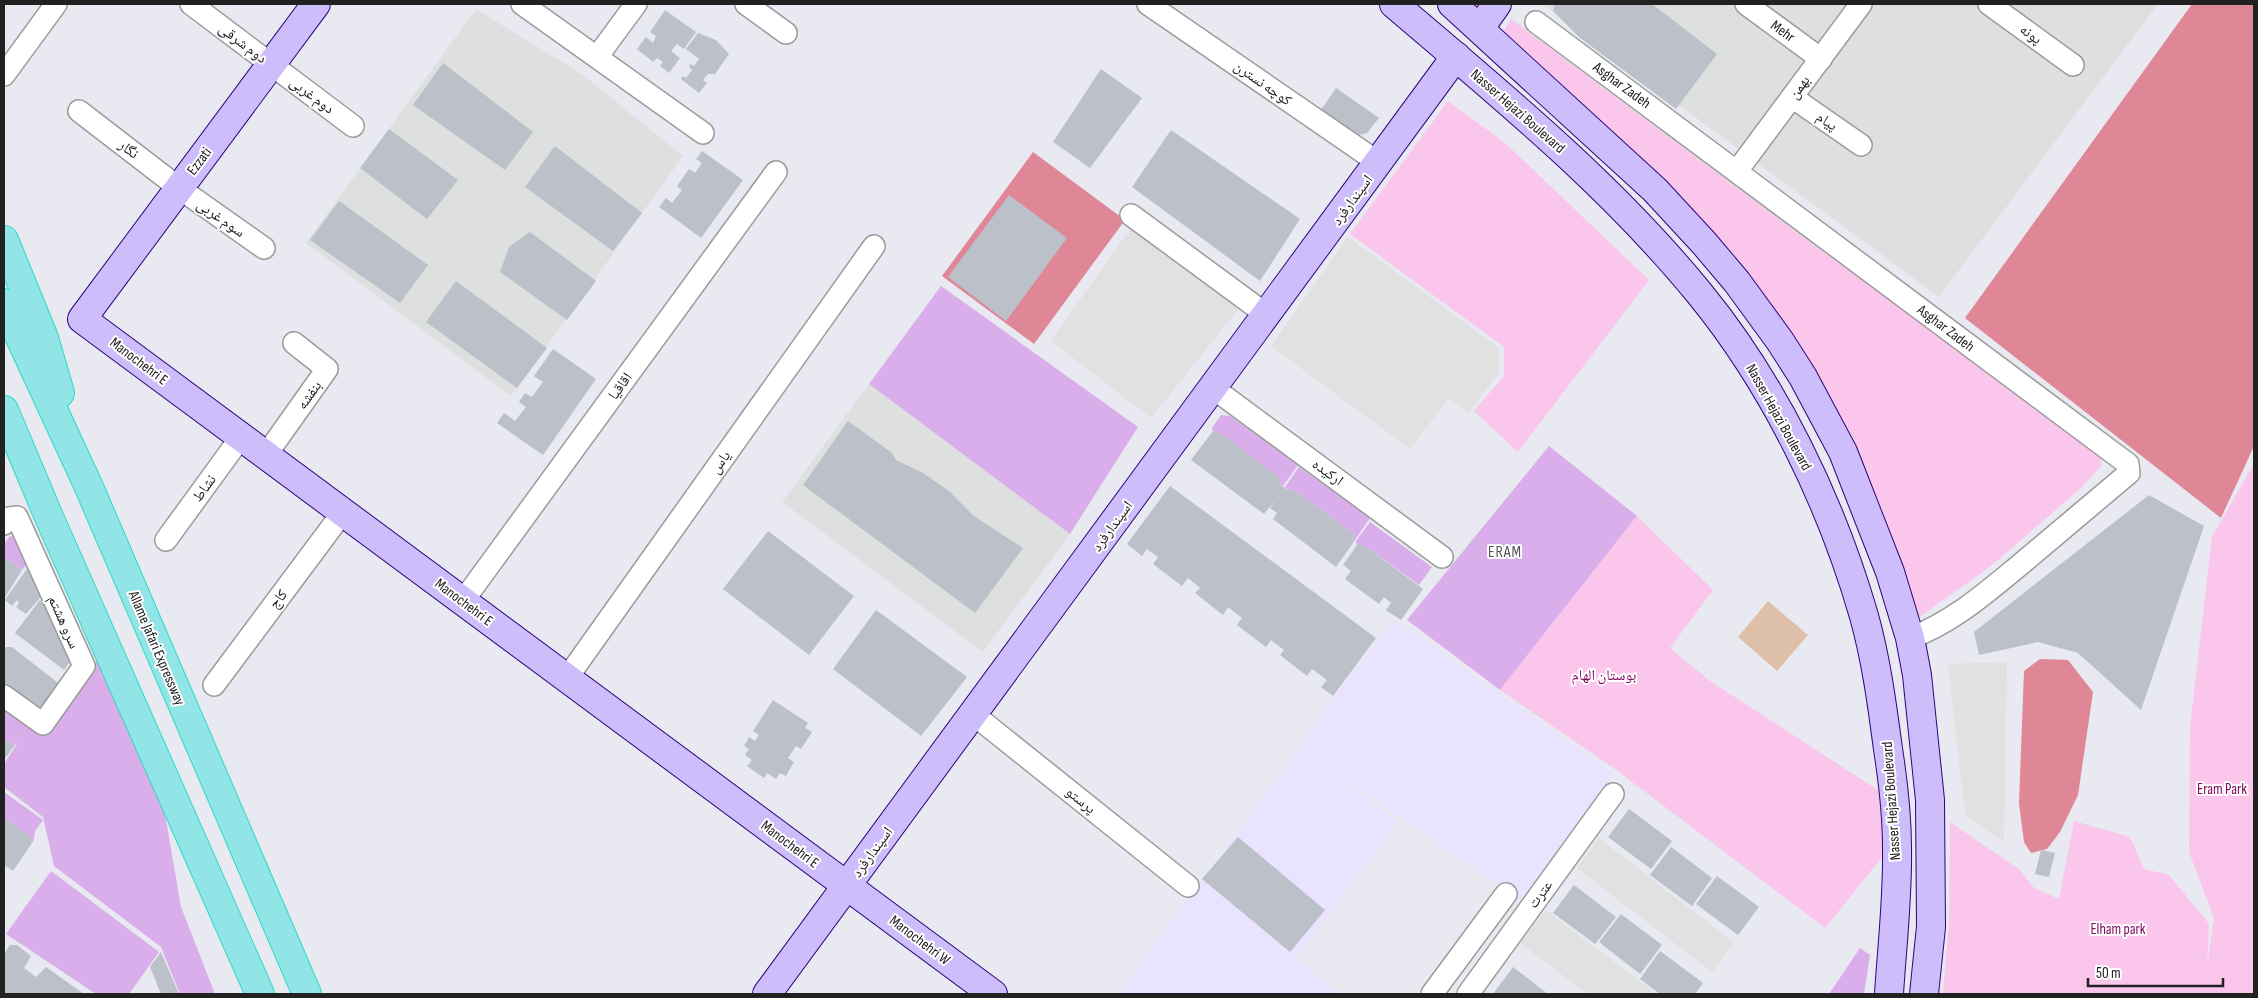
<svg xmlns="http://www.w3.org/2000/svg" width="2258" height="998" viewBox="0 0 2258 998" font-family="'Sofia Sans Condensed','Noto Naskh Arabic',sans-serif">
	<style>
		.residential { fill: #dedfdf }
		.education { fill: #e9e3ff }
		.grass { fill: #d9aeea }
		.park { fill: #fac6eb }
		.pitch { fill: #df8796 }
		.parking { fill: #e1e1e1 }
		.water { fill: #dec0a9 }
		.building { fill: #bbc0c9 }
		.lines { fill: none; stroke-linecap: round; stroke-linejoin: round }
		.street-casing { stroke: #9b9b9b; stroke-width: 24 }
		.secondary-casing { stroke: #2a057a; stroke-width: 30 }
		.highway-casing { stroke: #29dbc3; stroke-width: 30 }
		.street { stroke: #fff; stroke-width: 21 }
		.secondary { stroke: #cdbdfa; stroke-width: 28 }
		.highway { stroke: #91e5e7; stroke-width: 28 }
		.labels { text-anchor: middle; stroke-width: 4; stroke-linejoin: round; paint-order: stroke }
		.street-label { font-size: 15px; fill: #212121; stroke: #fff }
		.park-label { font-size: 15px; fill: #810c5f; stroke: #fff }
		.neighbourhood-label { font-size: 16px; letter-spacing: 1px; fill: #545454; stroke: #fff }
	</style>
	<rect width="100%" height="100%" fill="#e8e9f1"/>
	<g class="residential">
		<path d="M1542,4h616l-219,293z"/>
		<path d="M476,9l107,66 100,81 -172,240 -205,-153z"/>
		<path d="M869,384l201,150 -87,118 -201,-150z"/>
	</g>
	<path class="education" d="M1395,620l219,154 -94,126 -206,-142 84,64 -102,136 -56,-42 100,78h-222l182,-246 22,-35z"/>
	<g class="grass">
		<path d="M941,286l197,141 -68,107 -201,-150z"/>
		<path d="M1221,415l9,1 68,49 -15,21 -4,-2 3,-4 -69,-49 -1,-3z"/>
		<path d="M1549,446l88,70 -137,174 -93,-70z"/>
		<path d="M1299,467l71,51 -15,22 -3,-2 2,-4 -62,-45 -2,2 -5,-4z"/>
		<path d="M1370,522l62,45 -13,18 -54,-39 -8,1 -1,-6z"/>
		<path d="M10,536l10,3 9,23 -7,8 -18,-14v-12z"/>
		<path d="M99,658l65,150 17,99 34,87h-35l-19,-47 -107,-81 -11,-49 -39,-30v-23l14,-22 -4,4 -10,-7v-38l26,25 15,9z"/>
		<path d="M4,792l39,28 -8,11 -1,9 -30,-23z"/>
		<path d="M51,871l108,81 -30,42h-33l-90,-60z"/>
		<path d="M1860,948l10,7 -6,39h-35z"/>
	</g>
	<g class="park">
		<path d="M1511,19l304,227 287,206 -1,14 -20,22 -90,78 -73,52 -35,-106 -29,-69 -34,-62 -52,-81 -46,-56 -64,-70 -154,-143z"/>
		<path d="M1448,101l57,42 144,137 -131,172 -44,-41 30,-35v-29l-154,-113z"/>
		<path d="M2254,463v531h-311l6,-74 1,-98 70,48 14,18 25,11 15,-78 56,16 14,32 25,6 40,49 -2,43 7,-49 -25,-66 1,-125 22,-190z"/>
		<path d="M1637,516l76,74 -43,58 40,33 171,111 2,64 -58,72 -210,-159 -115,-79z"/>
	</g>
	<g class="pitch">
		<path d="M2192,4h62v442l-33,72 -256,-200z"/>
		<path d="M1033,152l92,68 -91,124 -92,-68z"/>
		<path d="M2040,659l28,1 25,32 -15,103 -18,37 -13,17 -16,4 -7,-11 -5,-39 5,-132z"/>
	</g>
	<g class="parking">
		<path d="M1131,228l108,80 -88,110 -100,-77z"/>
		<path d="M1348,237l151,111v24l-31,41 -19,-15 -39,51 -139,-103z"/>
		<path d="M2007,662l-3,180 -39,-27 -17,-151z"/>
		<path d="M1599,838l135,105 -22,29 -135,-104z"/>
		<path d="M1546,910l110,84h-69l-67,-51z"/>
	</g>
	<path class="water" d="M1768,601l40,34 -31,36 -39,-34z"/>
	<g class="building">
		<path d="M1555,4h97l65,50 -41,55 -96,-71 -27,-27z"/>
		<path d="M665,10l31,22 -12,17 -7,-5 -6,7 9,7 -11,15 -9,-7 3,-4 -6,-4 -4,4 -16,-13 9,-12 7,6 3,-7 -6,-4z"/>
		<path d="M698,33l18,7 13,14 -14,20h-7l-5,6 4,3 -8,10 -18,-14 2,-3 3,2 6,-8 -3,-3 1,-3 4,2 5,-7 -13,-10z"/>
		<path d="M443,63l90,69 -28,38 -92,-65z"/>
		<path d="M1101,69l41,29 -52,70 -37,-26z"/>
		<path d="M1336,88l43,30 -12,15 -13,3 -33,-26z"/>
		<path d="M389,129l69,51 -31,39 -67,-51z"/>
		<path d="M1171,130l129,89 -40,62 -128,-94z"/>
		<path d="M555,146l87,67 -29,38 -88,-64z"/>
		<path d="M702,151l41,29 -42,58 -42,-31 7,-9 6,5 10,-13 -5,-4 12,-17 6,4 7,-10 -6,-4z"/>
		<path d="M1009,195l58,43 -61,83 -58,-44z"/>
		<path d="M339,201l89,64 -28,38 -90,-63z"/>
		<path d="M530,232l66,49 -29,39 -67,-48 9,-25z"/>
		<path d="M456,281l91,67 -30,40 -91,-66z"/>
		<path d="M553,349l43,30 -53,76 -46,-32 7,-10 11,8 11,-14 -7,-5 6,-9 7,4 11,-15 -9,-6z"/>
		<path d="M848,421l44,32 4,7 27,13 26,18 25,25 49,32 -48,65 -172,-128z"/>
		<path d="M1213,431l5,3 1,-2 63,48 -3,4 11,7 2,-2 62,45 -2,4 3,2 -19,27 -63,-48 4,-6 -7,-5 10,-13 -16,19 -73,-54z"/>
		<path d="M1170,486l206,152 -43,58 -12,-9 6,-7 -15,-11 -5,7 -27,-21 4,-5 -13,-10 -5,7 -29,-22 5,-7 -14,-11 -5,8 -28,-22 5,-5 -12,-10 -6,8 -29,-22 5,-7 -11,-8 -5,7 -15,-12z"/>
		<path d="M2149,495l55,31 -63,184 -63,-57 -40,-11 -59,13 -5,-23z"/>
		<path d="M768,531l86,65 -45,59 -86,-66z"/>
		<path d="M1357,545l8,1 58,43 -22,31 -15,-10 5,-7 -7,-6 -5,7 -34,-25 6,-8 -8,-6z"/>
		<path d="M4,556l18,14 -18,29z"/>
		<path d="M31,563l14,29 -19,22 -10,-7 3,-4 -2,-3 -5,6 -7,-6z"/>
		<path d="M40,600l11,9 9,21 -3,4 5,4 7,20v5l-5,7 -49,-37z"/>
		<path d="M876,610l91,67 -46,59 -88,-67z"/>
		<path d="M6,647h6l50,39 -21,27 -37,-29v-34z"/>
		<path d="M773,700l35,23 -3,5 7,4 -11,17 -5,-3 -8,12 6,4 -8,14 -6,-3 -4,6 -9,-6 -3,5 -17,-12 5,-6 -7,-5 4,-6 -5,-3 5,-9 6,4 4,-6 -6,-4z"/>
		<path d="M4,739l10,7 -10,14z"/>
		<path d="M1629,809l43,32 -21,28 -43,-32z"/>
		<path d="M4,817l30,23 -21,31 -9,-6z"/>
		<path d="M1238,837l87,73 -35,42 -88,-73z"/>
		<path d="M1671,847l41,31 -20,28 -42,-31z"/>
		<path d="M2041,850l14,3 -6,24 -14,-3z"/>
		<path d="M1717,876l42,31 -21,28 -42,-31z"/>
		<path d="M1574,885l42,32 -21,27 -42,-31z"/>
		<path d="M1621,914l41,31 -22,29 -41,-32z"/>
		<path d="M10,945h7l14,11 -7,12 12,9 10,-10 38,27h-80v-40z"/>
		<path d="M1660,951l43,32 -8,11h-35l-20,-15z"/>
		<path d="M161,952l18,42h-18l-11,-27z"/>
		<path d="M1513,967l35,27h-55z"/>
	</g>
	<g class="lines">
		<defs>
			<g id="street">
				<path d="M191,4l162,122"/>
				<path d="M522,4l181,129"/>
				<path d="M746,4l40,29"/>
				<path d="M1148,4l231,159"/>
				<path d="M1746,4l75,55"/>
				<path d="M1989,4l84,61"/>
				<path d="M1536,22l592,442 1,9c-36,30 -72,61 -108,91 -34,28 -69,59 -111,74"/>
				<path d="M597,57l39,-53"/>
				<path d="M4,75l52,-71"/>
				<path d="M1792,97l69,48"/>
				<path d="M79,111l100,77 85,60"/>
				<path d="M1737,171l124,-167"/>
				<path d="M1131,215l136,100"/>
				<path d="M1213,388l229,169"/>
				<path d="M266,455l61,-86 -33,-26"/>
				<path d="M4,524l5,-6 8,-1 67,149 -41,58 -39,-28"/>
				<path d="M166,540l75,-103"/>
				<path d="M463,601l313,-429"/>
				<path d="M567,678l307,-432"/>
				<path d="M214,685l129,-173"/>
				<path d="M973,714l215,172"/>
				<path d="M1432,994l74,-100"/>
				<path d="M1468,994l145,-200"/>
			</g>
			<g id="secondary">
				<path d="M316,4l-234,315 911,675"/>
				<path d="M1394,4c107,91 217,181 306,290 75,92 131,208 164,322 12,43 18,88 24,133 5,32 9,66 9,99 1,49 -5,98 -8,146"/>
				<path d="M1452,4l203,186 49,53 33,39 43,59 23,36 40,75 47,120 20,66 7,37 13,125 1,127 -7,67"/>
				<path d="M1480,28l17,-24"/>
				<path d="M767,994l689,-938"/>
			</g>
			<g id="highway">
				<path d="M4,240l40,98 16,55"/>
				<path d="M4,303l84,182 219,509"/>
				<path d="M4,410l45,107 211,477"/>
			</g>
		</defs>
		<use href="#street" class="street-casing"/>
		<use href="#secondary" class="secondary-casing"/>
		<use href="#highway" class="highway-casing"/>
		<use href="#street" class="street"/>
		<use href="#secondary" class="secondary"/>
		<use href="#highway" class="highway"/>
	</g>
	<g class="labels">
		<g class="street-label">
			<text transform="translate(1783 31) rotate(36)" y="5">Mehr</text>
			<text transform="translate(2031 34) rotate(36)" y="5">پونه</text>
			<text transform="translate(243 43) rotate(37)" y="5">دوم شرقی</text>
			<text transform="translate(1263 83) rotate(35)" y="5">کوچه نسترن</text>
			<text transform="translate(1622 85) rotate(36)" y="5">Asghar Zadeh</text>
			<text transform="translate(1799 87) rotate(-54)" y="5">بهمن</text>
			<text transform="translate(312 95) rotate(37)" y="5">دوم غربی</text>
			<text transform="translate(1518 111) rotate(41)" y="5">Nasser Hejazi Boulevard</text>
			<text transform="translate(1827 121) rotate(34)" y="5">پیام</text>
			<text transform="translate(129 149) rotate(38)" y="5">نگار</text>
			<text transform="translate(199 161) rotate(-53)" y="5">Ezzati</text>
			<text transform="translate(1352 200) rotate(-54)" y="5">اسپندارفرد</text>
			<text transform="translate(221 218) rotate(35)" y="5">سوم غربی</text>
			<text transform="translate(1946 328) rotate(37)" y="5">Asghar Zadeh</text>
			<text transform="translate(139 361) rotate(37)" y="5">Manochehri E</text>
			<text transform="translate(620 386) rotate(-54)" y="5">اقاقیا</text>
			<text transform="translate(309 395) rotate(-55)" y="5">بنفشه</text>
			<text transform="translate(1779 417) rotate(61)" y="5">Nasser Hejazi Boulevard</text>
			<text transform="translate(720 462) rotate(-55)" y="5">یاس</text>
			<text transform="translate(1328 472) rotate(36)" y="5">ارکیده</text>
			<text transform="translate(204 488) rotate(-54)" y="5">نشاط</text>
			<text transform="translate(1112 526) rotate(-54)" y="5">اسپندارفرد</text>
			<text transform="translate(278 599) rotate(-53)" y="5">کاج</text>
			<text transform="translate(464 602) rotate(37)" y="5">Manochehri E</text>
			<text transform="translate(64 622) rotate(66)" y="5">سرو هشتم</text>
			<text transform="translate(157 648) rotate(67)" y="5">Allame Jafari Expressway</text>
			<text transform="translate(1081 800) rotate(39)" y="5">پرستو</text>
			<text transform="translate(1891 801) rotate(-94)" y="5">Nasser Hejazi Boulevard</text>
			<text transform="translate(790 844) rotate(37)" y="5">Manochehri E</text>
			<text transform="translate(872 852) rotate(-54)" y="5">اسپندارفرد</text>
			<text transform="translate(1540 894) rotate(-54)" y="5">عترت</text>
			<text transform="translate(920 940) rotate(37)" y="5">Manochehri W</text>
		</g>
		<g class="park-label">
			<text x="1604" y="680">بوستان الهام</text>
			<text x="2222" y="794">Eram Park</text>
			<text x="2118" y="934">Elham park</text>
		</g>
		<g class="neighbourhood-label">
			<text x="1505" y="557">ERAM</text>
		</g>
	</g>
	<rect width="2258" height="998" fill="none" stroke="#212121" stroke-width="10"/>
	<path d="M2088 978v8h135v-8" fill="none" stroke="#212121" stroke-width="2.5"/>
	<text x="2096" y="978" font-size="15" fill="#212121" stroke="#ffffff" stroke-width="4" paint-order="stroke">50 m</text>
</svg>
